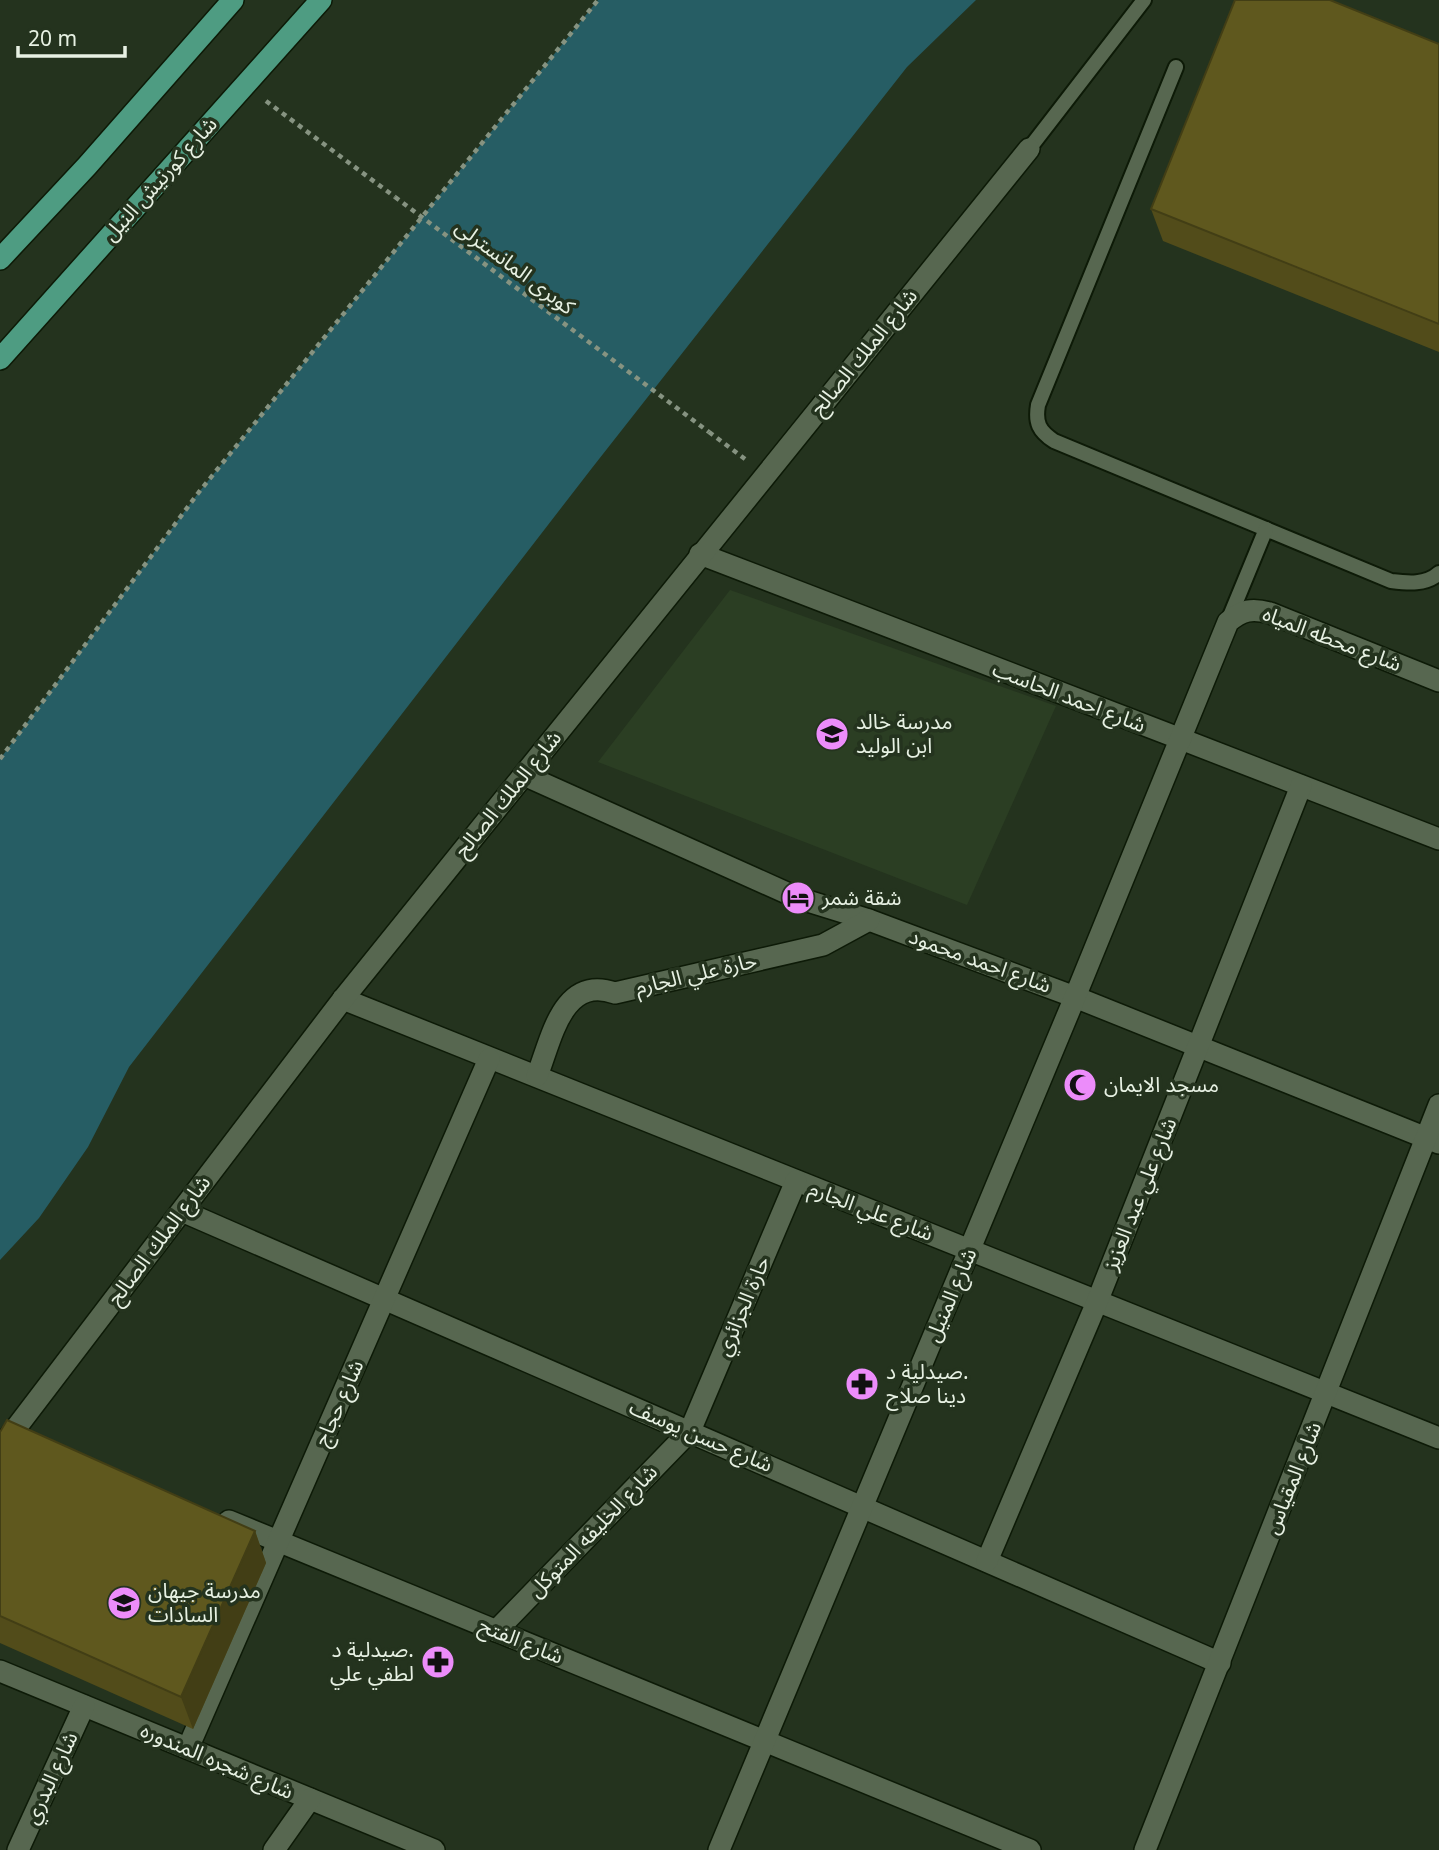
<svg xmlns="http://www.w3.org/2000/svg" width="1439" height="1850" viewBox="0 0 1439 1850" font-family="'Noto Sans','Noto Sans Arabic',sans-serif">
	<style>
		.built { fill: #2b3e23 }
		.water { fill: #265d64 }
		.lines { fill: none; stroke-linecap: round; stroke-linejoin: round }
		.service-casing { stroke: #0d1a07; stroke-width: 18 }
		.minor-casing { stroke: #0d1a07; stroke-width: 24 }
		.tertiary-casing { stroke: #0d1a07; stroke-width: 24 }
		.trunk-casing { stroke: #0d1a07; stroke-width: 24 }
		.path { stroke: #869381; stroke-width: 4.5; stroke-dasharray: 5 5; stroke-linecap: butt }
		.service { stroke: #576750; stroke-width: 14 }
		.minor { stroke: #576750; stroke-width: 21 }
		.tertiary { stroke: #576750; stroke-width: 21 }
		.trunk { stroke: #4e9c82; stroke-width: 21 }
		.path-bridge { stroke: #869381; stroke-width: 4.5; stroke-dasharray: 5 5; stroke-linecap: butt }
		.wall { fill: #524c1a }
		.shaded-wall { fill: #423e15 }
		.building { fill: #5f581e; stroke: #423e15; stroke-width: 2 }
		.labels { text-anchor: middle; stroke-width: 7; stroke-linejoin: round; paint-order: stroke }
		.street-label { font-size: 21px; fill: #e7f1e3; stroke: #24331e }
		.poi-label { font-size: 21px; fill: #e7f1e3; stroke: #24331e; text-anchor: start }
	</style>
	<rect width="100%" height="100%" fill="#24331e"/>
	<path class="built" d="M730,590l326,116 -89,199 -369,-143z"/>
	<path class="water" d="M598,0h378l-69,67 -315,401 -463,599 -41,80 -49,71 -39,42v-501l199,-267z"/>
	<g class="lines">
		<defs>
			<g id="service">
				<path d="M1176,67l-138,338c-3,18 1,26 16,36l337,140c17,2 35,4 48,-8"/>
				<path d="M1029,149l115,-149"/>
				<path d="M1228,621l38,-92"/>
			</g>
			<g id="minor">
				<path d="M1181,739l258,100"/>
				<path d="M524,775l274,123 71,22 206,77 364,146"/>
				<path d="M343,999l1096,439"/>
				<path d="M537,1076c15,-38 25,-101 78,-83l208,-48 46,-25"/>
				<path d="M182,1211l1038,452"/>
				<path d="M229,1521l801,329"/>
				<path d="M987,1561l110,-259 204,-516"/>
				<path d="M496,1631l194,-200 106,-250"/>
				<path d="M0,1671l434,179"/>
				<path d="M188,1748l301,-689"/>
				<path d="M18,1850l66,-144"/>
				<path d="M274,1850l36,-51"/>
				<path d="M1145,1850l294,-745"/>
			</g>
			<g id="tertiary">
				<path d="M700,554l481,185"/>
				<path d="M0,1449l343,-450 686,-850"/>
				<path d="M719,1850l356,-853 153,-375c14,-12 24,-14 42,-9l169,68"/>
			</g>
			<g id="trunk">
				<path d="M0,259l87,-93 146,-166"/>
				<path d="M0,359l321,-359"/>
			</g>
		</defs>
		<use href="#service" class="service-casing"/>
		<use href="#minor" class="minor-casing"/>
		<use href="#tertiary" class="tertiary-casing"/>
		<use href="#trunk" class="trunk-casing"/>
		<g class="path">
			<path d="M266,101l129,96"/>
			<path d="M709,432l36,27"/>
			<path d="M0,759l199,-267 399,-492"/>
		</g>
		<use href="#service" class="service"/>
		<use href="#minor" class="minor"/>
		<use href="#tertiary" class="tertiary"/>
		<use href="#trunk" class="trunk"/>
		<path class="path-bridge" d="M395,197l314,235"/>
	</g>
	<g class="wall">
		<path d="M1439,44v308l-276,-111 -12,-32z"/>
		<path d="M0,1432l255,99 11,32 -73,166 -193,-86z"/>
	</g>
	<path class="shaded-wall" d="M255,1531l11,32 -73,166 -12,-32z"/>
	<g class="building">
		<path d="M1235,0h95l109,44v280l-288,-115z"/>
		<path d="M7,1420l248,111 -74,166 -181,-81v-184z"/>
	</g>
	<defs>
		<symbol id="school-disc" viewBox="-11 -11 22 22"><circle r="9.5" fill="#ec8cfa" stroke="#24331e"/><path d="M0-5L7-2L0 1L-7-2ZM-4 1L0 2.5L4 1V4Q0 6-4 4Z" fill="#111"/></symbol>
		<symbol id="hotel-disc" viewBox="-11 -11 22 22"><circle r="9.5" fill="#ec8cfa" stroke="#24331e"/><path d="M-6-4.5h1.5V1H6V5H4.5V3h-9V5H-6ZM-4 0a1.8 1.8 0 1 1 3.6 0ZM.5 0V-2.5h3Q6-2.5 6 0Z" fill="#111"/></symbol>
		<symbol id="mosque-disc" viewBox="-11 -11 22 22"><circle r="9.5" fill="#ec8cfa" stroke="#24331e"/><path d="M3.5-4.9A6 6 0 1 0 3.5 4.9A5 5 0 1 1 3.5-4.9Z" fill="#111"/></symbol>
		<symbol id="pharmacy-disc" viewBox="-11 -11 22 22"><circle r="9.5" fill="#ec8cfa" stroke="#24331e"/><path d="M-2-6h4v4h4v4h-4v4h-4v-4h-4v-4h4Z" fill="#111"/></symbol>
	</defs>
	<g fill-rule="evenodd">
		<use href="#school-disc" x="813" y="715" width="38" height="38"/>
		<use href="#hotel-disc" x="779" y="879" width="38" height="38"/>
		<use href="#mosque-disc" x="1061" y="1066" width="38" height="38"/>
		<use href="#pharmacy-disc" x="843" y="1365" width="38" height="38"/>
		<use href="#school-disc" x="105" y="1584" width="38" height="38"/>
		<use href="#pharmacy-disc" x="419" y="1643" width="38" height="38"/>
	</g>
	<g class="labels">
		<g class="street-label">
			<text transform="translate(160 179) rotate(-48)" y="7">شارع كورنيش النيل</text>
			<text transform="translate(515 267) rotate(37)" y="7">كوبرى المانسترلى</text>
			<text transform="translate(864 352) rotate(-51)" y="7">شارع الملك الصالح</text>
			<text transform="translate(1332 639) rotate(21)" y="7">شارع محطه المياه</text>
			<text transform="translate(1069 697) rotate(21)" y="7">شارع احمد الحاسب</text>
			<text transform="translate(508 794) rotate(-51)" y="7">شارع الملك الصالح</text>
			<text transform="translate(980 961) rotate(20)" y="7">شارع احمد محمود</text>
			<text transform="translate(696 974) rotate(-13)" y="7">حارة علي الجارم</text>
			<text transform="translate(1140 1194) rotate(-68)" y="7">شارع علي عبد العزيز</text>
			<text transform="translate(871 1211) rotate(21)" y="7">شارع علي الجارم</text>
			<text transform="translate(159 1240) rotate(-53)" y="7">شارع الملك الصالح</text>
			<text transform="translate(951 1295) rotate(-67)" y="7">شارع المنيل</text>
			<text transform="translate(743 1306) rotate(-67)" y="7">حارة الجزائري</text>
			<text transform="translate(339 1403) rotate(-66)" y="7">شارع حجاج</text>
			<text transform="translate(701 1436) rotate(23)" y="7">شارع حسن يوسف</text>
			<text transform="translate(1293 1478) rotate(-68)" y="7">شارع المقياس</text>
			<text transform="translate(593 1531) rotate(-46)" y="7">شارع الخليفه المتوكل</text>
			<text transform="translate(521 1641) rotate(22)" y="7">شارع الفتح</text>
			<text transform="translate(217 1761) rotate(23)" y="7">شارع شجره المندوره</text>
			<text transform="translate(51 1778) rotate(-65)" y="7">شارع البدري</text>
		</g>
		<g class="poi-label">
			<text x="856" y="729">مدرسة خالد<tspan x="856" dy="24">ابن الوليد</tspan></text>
			<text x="822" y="905">شقة شمر</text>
			<text x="1104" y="1092">مسجد الايمان</text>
			<text x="886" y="1379">صيدلية د.<tspan x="886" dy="24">دينا صلاح</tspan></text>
			<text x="148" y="1598">مدرسة جيهان<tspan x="148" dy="24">السادات</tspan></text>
			<text x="414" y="1657" text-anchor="end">صيدلية د.<tspan x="414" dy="24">لطفي علي</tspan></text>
		</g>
	</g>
	<path d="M18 46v10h107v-10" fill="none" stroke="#e7f1e3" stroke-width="3.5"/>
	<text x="28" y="46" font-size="21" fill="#e7f1e3" stroke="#24331e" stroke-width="5" paint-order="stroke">20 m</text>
</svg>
